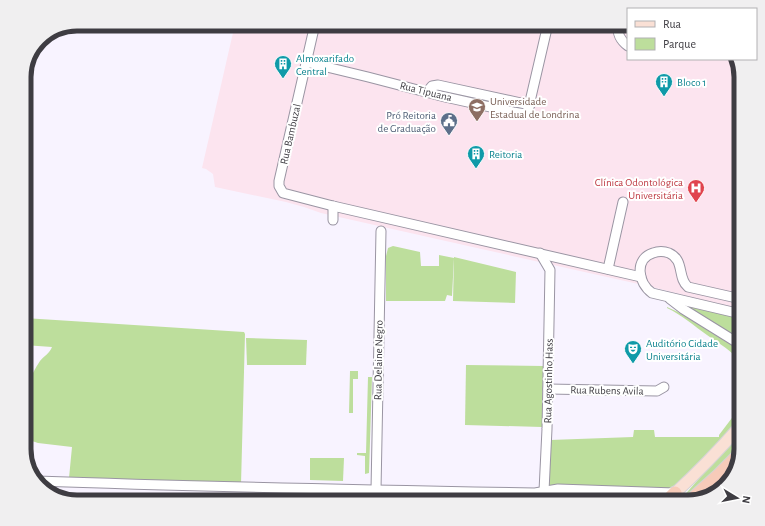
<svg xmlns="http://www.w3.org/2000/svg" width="765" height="526" viewBox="0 0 765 526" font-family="'Alegreya Sans',sans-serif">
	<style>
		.education { fill: #fce4ef }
		.green { fill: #bdde9c }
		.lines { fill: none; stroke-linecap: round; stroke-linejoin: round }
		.minor-casing { stroke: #9a95a3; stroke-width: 11 }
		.major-casing { stroke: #d5d4d5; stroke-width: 13 }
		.highway-casing { stroke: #d5d4d5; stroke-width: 15 }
		.minor { stroke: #fff; stroke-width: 9 }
		.major { stroke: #fae0d5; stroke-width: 11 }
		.highway { stroke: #f7cbb9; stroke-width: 13 }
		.labels { text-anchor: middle; stroke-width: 4; stroke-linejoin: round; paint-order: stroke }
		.culture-label { font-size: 11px; fill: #0d838f; stroke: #fff; text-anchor: start }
		.street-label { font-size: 11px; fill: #3e3c42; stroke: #fff }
		.education-label { font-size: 11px; fill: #785e54; stroke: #fff; text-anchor: start }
		.service-label { font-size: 11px; fill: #4e5e75; stroke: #fff; text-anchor: end }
		.health-label { font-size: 11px; fill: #be3a42; stroke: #fff; text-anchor: end }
		.rim { fill: none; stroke: #3e3c42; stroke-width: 5 }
	</style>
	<rect width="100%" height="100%" fill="#f8f3ff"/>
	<path class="education" d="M235,24h393v35h109l4,18v233l-89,-23 -166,-37 -165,-37 -17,-6 -18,-5 -71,-15 -2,-13 -7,-5 -4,-1z"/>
	<g class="green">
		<path d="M393,246l27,6 1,14h18v-11l15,3 -2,38 -5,-1 -2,6h-59v-45l2,-8z"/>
		<path d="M454,257l62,15 -1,31 -62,-2z"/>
		<path d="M682,305l59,12v24z"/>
		<path d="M667,307l11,5 60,37 3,2v12c-8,-12 -23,-20 -34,-28 -13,-9 -25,-20 -40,-27z"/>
		<path d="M24,318l220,14 1,2 -4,150 -172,-6 3,-31 -34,-4 -12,-4c-3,-10 -3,-41 -1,-50 2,-5 12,-24 15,-28 4,-5 10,-8 12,-14l-28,-2z"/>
		<path d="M246,338l61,2 -1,25h-59z"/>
		<path d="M466,365l77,1 -1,61 -77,-2z"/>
		<path d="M350,371h8v8h-5v34h-4z"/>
		<path d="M368,377h4l-3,96 -4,1v-18l-8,-1v-2h9z"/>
		<path d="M741,406v12l-2,2 -66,71 -125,-5 2,-46 83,-3 1,-7h20l1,7h64v-2z"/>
		<path d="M741,431v15l-2,2 -30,31 -25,18 -2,2h-1z"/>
		<path d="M310,458h34l-1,23 -33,-1z"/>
	</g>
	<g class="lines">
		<defs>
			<g id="minor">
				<path d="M315,24l-36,157v5l4,7 50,13 308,71"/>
				<path d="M618,24c-1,10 2,16 10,22"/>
				<path d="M306,62l62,15 77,20 68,15 12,2 3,-4 20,-86"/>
				<path d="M427,92l5,-6 6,-1 92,20"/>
				<path d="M333,220v-14"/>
				<path d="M540,253l10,17 -3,159 -3,62v11"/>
				<path d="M608,269l15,-67"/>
				<path d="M670,299l13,10 58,36"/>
				<path d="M741,299l-53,-12c-11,-9 -3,-27 -19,-34 -5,-2 -11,-2 -16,0 -19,6 -15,30 -1,40l89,21"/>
				<path d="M548,389l109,2 7,-4"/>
				<path d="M37,481c166,6 332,9 498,12l23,-4 117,4"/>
				<path d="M376,490l5,-259"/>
			</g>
			<path id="major" d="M675,493c23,-21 45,-44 66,-68"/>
			<g id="highway">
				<path d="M666,502l9,-9"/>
				<path d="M689,502l29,-26 22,-22"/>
			</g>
		</defs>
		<use href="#minor" class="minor-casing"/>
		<use href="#major" class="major-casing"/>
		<use href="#highway" class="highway-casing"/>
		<use href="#minor" class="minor"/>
		<use href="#major" class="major"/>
		<use href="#highway" class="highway"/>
	</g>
	<defs>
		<symbol id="building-pin" viewBox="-11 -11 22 30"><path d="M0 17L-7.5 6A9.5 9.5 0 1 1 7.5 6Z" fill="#0f9aa8" stroke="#fff"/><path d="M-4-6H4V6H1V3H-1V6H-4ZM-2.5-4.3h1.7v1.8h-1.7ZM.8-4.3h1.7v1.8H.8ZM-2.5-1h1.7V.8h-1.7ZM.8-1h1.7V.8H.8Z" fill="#fff"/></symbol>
		<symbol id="university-pin" viewBox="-11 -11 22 30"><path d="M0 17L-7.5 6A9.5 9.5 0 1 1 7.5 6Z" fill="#8d6e63" stroke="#fff"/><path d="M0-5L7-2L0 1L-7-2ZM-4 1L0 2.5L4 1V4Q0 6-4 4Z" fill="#fff"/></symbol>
		<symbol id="civic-pin" viewBox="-11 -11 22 30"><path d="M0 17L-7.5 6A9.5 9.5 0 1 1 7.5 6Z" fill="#5c6f8a" stroke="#fff"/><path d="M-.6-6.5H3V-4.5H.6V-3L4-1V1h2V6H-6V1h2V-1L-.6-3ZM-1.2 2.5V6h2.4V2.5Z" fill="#fff"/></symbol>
		<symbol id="hospital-pin" viewBox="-11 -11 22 30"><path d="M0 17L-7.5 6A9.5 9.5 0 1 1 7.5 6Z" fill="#e0444e" stroke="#fff"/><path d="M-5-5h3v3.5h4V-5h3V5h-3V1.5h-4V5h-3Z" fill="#fff"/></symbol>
		<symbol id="theatre-pin" viewBox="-11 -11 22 30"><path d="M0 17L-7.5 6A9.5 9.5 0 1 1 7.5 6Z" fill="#0f9aa8" stroke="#fff"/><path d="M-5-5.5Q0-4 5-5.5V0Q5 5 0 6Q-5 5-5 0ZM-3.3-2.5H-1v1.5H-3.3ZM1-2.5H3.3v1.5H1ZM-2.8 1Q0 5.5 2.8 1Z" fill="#fff"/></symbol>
	</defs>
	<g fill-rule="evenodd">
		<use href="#building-pin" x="273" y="54" width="20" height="27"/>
		<use href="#building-pin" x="654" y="72" width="20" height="27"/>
		<use href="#university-pin" x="467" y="97" width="20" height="27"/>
		<use href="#civic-pin" x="439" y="111" width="20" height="27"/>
		<use href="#building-pin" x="466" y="144" width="20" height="27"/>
		<use href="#hospital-pin" x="686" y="178" width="20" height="27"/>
		<use href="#theatre-pin" x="623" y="339" width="20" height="27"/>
	</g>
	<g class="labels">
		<g class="culture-label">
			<text x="296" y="62">Almoxarifado<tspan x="296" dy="13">Central</tspan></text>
			<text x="677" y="86">Bloco 1</text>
			<text x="489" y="158">Reitoria</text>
			<text x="646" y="347">Auditório Cidade<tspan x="646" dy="13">Universitária</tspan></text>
		</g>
		<g class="street-label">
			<text transform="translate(426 91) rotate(14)" y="4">Rua Tipuana</text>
			<text transform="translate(290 134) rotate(-77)" y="4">Rua Bambuzal</text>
			<text transform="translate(378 360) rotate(-89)" y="4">Rua Delaine Negro</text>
			<text transform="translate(548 381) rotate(-89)" y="4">Rua Agostinho Hass</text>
			<text transform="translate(607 390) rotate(1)" y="4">Rua Rubens Avila</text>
		</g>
		<g class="education-label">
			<text x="490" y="105">Universidade<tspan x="490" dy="13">Estadual de Londrina</tspan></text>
		</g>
		<g class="service-label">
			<text x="436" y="119">Pró Reitoria<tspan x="436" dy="13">de Graduação</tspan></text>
		</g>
		<g class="health-label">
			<text x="683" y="186">Clínica Odontológica<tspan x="683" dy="13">Universitária</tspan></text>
		</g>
	</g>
	<path d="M0 0H765V526H0ZM77 31H688A46 46 0 0 1 734 77V449A46 46 0 0 1 688 495H77A46 46 0 0 1 31 449V77A46 46 0 0 1 77 31Z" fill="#f0eff0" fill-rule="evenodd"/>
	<path class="rim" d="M77 31H688A46 46 0 0 1 734 77V449A46 46 0 0 1 688 495H77A46 46 0 0 1 31 449V77A46 46 0 0 1 77 31Z"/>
	<rect x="627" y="8" width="130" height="52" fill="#ffffff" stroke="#b2b1b3"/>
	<rect x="635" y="21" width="20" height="6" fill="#fae0d5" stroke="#b2b1b3"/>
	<text x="663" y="28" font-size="12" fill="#3e3c42">Rua</text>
	<rect x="635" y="38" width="20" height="12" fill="#bdde9c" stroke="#b2b1b3"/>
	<text x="663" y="48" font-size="12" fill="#3e3c42">Parque</text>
	<g transform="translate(737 498) rotate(100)" stroke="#ffffff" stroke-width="3" paint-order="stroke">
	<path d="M0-3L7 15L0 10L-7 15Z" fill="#3e3c42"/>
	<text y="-6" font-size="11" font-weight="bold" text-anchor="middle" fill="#3e3c42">N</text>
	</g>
</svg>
